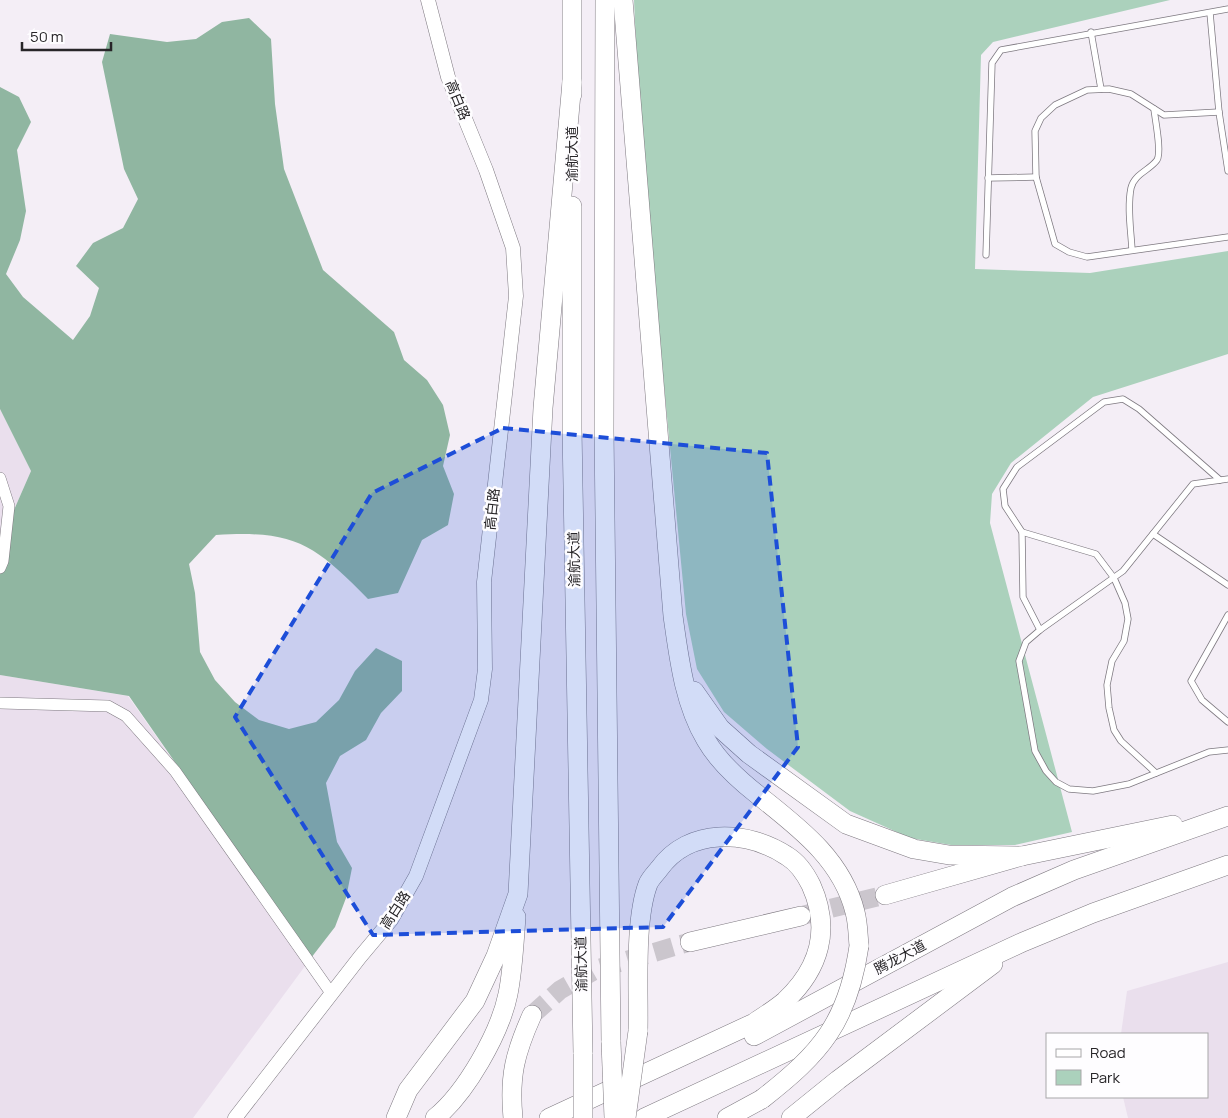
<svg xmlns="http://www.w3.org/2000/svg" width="1228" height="1118" viewBox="0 0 1228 1118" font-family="Manrope,'Noto Sans SC',sans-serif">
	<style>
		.built { fill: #eadfed }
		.green { fill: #abd1bc }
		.forest { fill: #90b6a1 }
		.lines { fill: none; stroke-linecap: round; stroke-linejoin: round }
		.trunk-tunnel { stroke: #cbc6cd; stroke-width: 19; stroke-dasharray: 19 9; stroke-linecap: butt }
		.service-casing { stroke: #7e7980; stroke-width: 7 }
		.minor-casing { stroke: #7e7980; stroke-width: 12 }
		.tertiary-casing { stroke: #7e7980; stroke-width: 15 }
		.trunk-casing { stroke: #7e7980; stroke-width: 20 }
		.service { stroke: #fff; stroke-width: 5.5 }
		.minor { stroke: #fff; stroke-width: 11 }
		.tertiary { stroke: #fff; stroke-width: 14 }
		.trunk { stroke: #fff; stroke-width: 19 }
		.trunk-bridge-casing { stroke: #7e7980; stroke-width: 20; stroke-linecap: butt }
		.trunk-bridge { stroke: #fff; stroke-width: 19 }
		.marked { fill: #1d4ed8; fill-opacity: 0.2; stroke: #1d4ed8; stroke-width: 4; stroke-dasharray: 10 6; stroke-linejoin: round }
		.labels { text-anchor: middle; stroke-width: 5; stroke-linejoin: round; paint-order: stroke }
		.street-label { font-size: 14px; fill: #272528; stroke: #fefdff }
	</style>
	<rect width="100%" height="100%" fill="#f4eef6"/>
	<g class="built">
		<path d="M0,409l31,62 -31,71z"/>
		<path d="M0,675l128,21 183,262 -118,160h-193z"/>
		<path d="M1228,962v156h-100l-5,-21h84v-63h-86l6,-43z"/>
	</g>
	<path class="green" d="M634,0h536l-177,42 -12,13 -6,214 115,4 138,-22v103l-135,43 -82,66 -19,31 -2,29 82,309 -57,13h-64l-41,-7 -60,-27 -83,-62 -43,-37 -27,-43 -11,-55 -46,-478z"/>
	<path class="forest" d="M249,18l22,21 4,65 9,65 39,101 71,62 10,28 23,20 16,25 7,30 -7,31 11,28 -6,31 -26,15 -24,53 -30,6c-54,-55 -73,-69 -152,-64l-27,29 6,29 5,59 15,28 20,22 24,18 30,9 27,-7 23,-22 16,-29 21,-23 26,13v30l-21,22 -15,27 -26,16 -14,27 11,59 15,26 -6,30 -11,29 -24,31 -182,-262 -129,-21v-133l31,-71 -31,-62v-322l19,10 12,25 -14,28 9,61 -6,29 -14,34 17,23 50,43 17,-24 9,-28 -23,-22 17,-23 30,-15 15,-29 -14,-30 -22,-107 8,-28 57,8 29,-3 26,-17z"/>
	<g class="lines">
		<g class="trunk-tunnel">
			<path d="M804,915l81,-20"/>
			<path d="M532,1015l28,-25 37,-21 93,-27"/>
		</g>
		<defs>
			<g id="service">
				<path d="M1210,13l9,99 9,59"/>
				<path d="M1091,32l10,57"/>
				<path d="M1219,112l-55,3 -33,-21 -22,-5 -22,1 -32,15 -14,13 -6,13 1,46 19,67 14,8 18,5 141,-20"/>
				<path d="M988,178l48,-1"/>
				<path d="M1132,250c-1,-20 -5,-42 -1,-62 3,-14 19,-18 26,-28 5,-8 -2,-41 -3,-51"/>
				<path d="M986,255l6,-192 9,-13 227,-41"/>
				<path d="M1228,479l-35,5 -70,87 -83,59 -14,12 -7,19 16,90 11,20 10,11 13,7 24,2 36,-7 80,-32 19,-2"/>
				<path d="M1022,532l74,22 18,24 11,25 3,16 -4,22 -12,20 -5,24 2,23 5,22 7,11 35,32"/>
				<path d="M1153,534l75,51"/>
				<path d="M1228,615l-37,66 11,19 26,22"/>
				<path d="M1040,630l-17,-33 -1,-65 -17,-26 -2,-17 14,-22 87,-65 19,-3 16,10 81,71"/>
			</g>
			<g id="minor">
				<path d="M0,478l9,28 -6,55 -3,7"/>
				<path d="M0,703l108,3 18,10 49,55 156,222"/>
			</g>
			<path id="tertiary" d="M235,1118l125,-161 31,-37 25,-44 65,-176 4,-31 -1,-87 32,-286 -3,-48 -27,-78 -38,-93 -20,-77"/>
			<g id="trunk">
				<path d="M572,0v94"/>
				<path d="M605,0l-1,430 7,612"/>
				<path d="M623,0l50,616c6,42 11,87 33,124 12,21 33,40 52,55 40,32 84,64 97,117 3,11 3,23 4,34"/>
				<path d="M572,206v223l11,625"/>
				<path d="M694,691l26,37 29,26 97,70 68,25 35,6 73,1"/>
				<path d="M885,895l137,-39 151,-31"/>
				<path d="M690,942l111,-26"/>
				<path d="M754,1036l258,-139 62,-27 154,-54"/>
				<path d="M396,1118l12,-28 67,-89 21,-45 22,-62 25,-486 29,-326"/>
				<path d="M435,1118c31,-25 65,-85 73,-124 5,-25 6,-51 8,-77"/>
				<path d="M513,1118c-4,-42 2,-65 19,-103"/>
				<path d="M549,1118l205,-95c10,-7 22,-14 31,-22 35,-33 46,-72 26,-116 -5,-10 -14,-23 -24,-29 -40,-26 -98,-29 -128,13 -4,5 -9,10 -11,15 -14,37 -9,106 -10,147"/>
				<path d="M644,1118l379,-176 70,-29 135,-48"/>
				<path d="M727,1118l35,-19"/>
				<path d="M791,1118l47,-38 155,-116"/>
			</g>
		</defs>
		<use href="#service" class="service-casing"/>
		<use href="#minor" class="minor-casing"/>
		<use href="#tertiary" class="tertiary-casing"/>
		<use href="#trunk" class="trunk-casing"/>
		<use href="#service" class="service"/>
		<use href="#minor" class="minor"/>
		<use href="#tertiary" class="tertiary"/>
		<use href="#trunk" class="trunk"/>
		<defs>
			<g id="trunk-bridge">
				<path d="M611,1042l3,76"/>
				<path d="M583,1054v64"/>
				<path d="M762,1099c59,-46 86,-77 97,-153"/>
				<path d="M626,1118l12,-87"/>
			</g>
		</defs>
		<use href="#trunk-bridge" class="trunk-bridge-casing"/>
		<use href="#trunk-bridge" class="trunk-bridge"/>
	</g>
	<path class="marked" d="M503,428l264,25 31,294 -135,180 -290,8 -138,-218 137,-224z"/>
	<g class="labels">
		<g class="street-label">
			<text transform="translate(458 100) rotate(68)" y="5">高白路</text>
			<text transform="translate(572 154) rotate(-90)" y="5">渝航大道</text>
			<text transform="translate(492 509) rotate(-84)" y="5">高白路</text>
			<text transform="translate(574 559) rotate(-91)" y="5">渝航大道</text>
			<text transform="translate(395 910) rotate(-57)" y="5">高白路</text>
			<text transform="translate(900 957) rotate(-28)" y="5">腾龙大道</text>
			<text transform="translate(581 964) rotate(-91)" y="5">渝航大道</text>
		</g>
	</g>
	<rect x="1046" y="1033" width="162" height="65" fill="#fefdff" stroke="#a8a7a9"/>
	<rect x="1056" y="1049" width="25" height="8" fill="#ffffff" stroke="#a8a7a9"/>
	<text x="1090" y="1058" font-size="15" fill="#272528">Road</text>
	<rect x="1056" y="1070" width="25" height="15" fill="#abd1bc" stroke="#a8a7a9"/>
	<text x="1090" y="1083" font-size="15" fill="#272528">Park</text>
	<path d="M22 42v8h89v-8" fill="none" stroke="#272528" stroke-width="2.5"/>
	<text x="30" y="42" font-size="15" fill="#272528" stroke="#fefdff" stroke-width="4" paint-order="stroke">50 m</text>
</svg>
